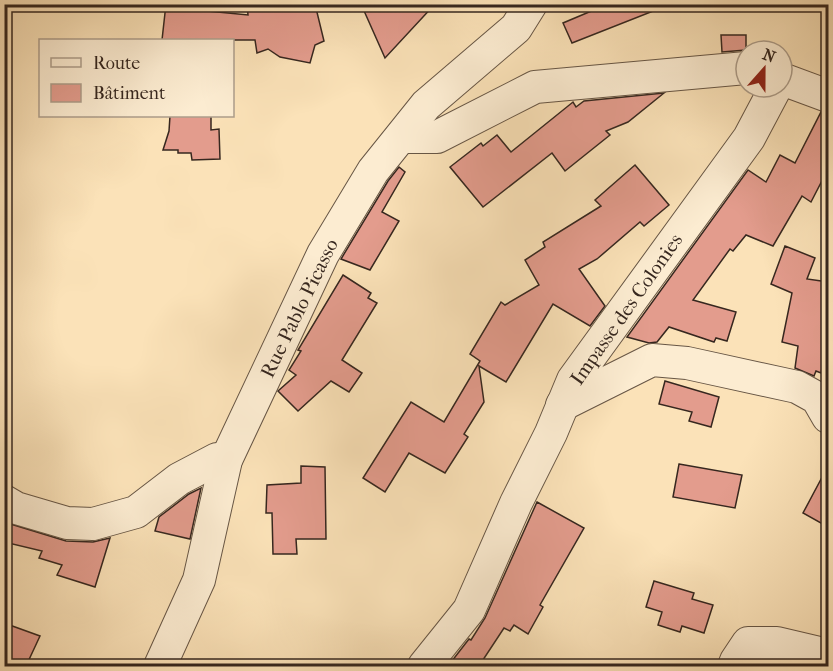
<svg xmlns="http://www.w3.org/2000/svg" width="833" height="671" viewBox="0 0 833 671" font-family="'IM FELL French Canon',serif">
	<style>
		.building { fill: #e39c8d; stroke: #36271f; stroke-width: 1.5 }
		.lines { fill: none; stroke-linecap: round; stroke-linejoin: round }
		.minor-casing { stroke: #675645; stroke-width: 34 }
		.minor { stroke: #fcecd1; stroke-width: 32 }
		.labels { text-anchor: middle; stroke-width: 4.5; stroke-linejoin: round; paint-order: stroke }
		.street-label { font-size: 20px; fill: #36271f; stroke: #fcecd1 }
	</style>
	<rect width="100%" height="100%" fill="#fbe2b8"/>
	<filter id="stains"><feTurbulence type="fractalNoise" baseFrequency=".00333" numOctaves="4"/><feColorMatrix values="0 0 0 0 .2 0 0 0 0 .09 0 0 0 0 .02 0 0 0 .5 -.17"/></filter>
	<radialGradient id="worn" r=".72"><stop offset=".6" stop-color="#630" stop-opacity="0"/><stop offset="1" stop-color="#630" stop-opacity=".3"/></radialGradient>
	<g class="building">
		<path d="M166,4l31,2v4l51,5 -1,-11h68l9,37 -9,4 -5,18 -30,-6 -12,-8 -11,4 -2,-13h-93z"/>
		<path d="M361,4h74l-50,54z"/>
		<path d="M608,4h58v2l-94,37 -9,-20z"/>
		<path d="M721,35h25v15l-24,2z"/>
		<path d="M664,93l-36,29 -22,9 4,4 -45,36 -13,-18 -69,54 -33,-40 31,-24 2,3 14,-11 14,17 62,-50 3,5 8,-6z"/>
		<path d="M821,112l7,2v55l-17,33 -9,-6 -29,50 -27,-11 -13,16 -3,-2 -37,51 43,12 -9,29 -11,-3 -2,4 -45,-15 -12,15 -8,1 -22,-6 121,-167 18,12 14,-27 15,8z"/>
		<path d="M170,116h41v14l8,-1 1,30 -28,1 -1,-7h-13v-3h-15l6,-19z"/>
		<path d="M635,165l34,40 -25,21 -4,-4 -43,37 -18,10 26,37 -15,20 -37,-22 -47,78 -27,-16 5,36 -20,32 4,3 -23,36 -36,-20 -24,39 -22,-14 48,-76 33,20 36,-61 -10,-7 31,-52 4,3 34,-20 -14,-25 20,-13 -2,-5 58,-36 -6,-6z"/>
		<path d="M399,167l6,5 -23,40 17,9 -29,49 -29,-11 47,-78z"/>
		<path d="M785,246l30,12 -8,21 21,3v88l-6,-2 -1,5 -5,-2 -2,5 -19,-8 3,-22 -16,-4 10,-49 -21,-9z"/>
		<path d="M343,275l28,18 -3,5 9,5 -35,57 20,13 -13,19 -18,-11 -33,30 -20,-20 18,-16 -7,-5 12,-19 -3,-1z"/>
		<path d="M665,381l54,16 -8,30 -22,-6 3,-9 -33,-8z"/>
		<path d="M679,464l63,11 -7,33 -62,-11z"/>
		<path d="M301,466l24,1 1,72h-30l1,15h-24l-1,-41h-6l1,-28 34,-2z"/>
		<path d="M828,466v61l-25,-14z"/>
		<path d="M201,488l-11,51 -35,-8 4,-14 30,-23z"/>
		<path d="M537,502l47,26 -44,77 3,2 -15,27 -14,-9 -4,6 -6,-3 -25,38h-31l21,-27 2,1 14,-22z"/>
		<path d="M4,522l62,19 27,1 17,-4 -15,49 -38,-12 5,-10 -23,-7 3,-7 -38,-9z"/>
		<path d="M654,581l40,12 -2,6 21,6 -9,28 -22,-7 -2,6 -22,-7 4,-13 -16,-5z"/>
		<path d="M4,623l36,13 -14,30h-22z"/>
	</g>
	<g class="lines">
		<defs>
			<g id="minor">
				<path d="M782,79l46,17"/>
				<path d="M401,137h36l98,-50 211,-19"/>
				<path d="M562,405l90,-45 35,3 110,24 20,11 11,19"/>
				<path d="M4,501l12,7 51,15 26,1 43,-12 43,-33 38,-20 9,1"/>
				<path d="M160,666l39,-86 27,-120 97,-206 50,-83 53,-66 90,-77 15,-24"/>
				<path d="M424,666l45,-56 47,-107 35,-70 22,-53 176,-242 27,-51"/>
				<path d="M734,666l2,-5 12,-18h29l51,12"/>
			</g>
		</defs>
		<use href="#minor" class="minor-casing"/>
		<use href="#minor" class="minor"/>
	</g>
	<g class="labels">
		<g class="street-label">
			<text transform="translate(299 308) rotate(-64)" y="7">Rue Pablo Picasso</text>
			<text transform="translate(626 309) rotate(-55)" y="7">Impasse des Colonies</text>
		</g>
	</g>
	<rect width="833" height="671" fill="none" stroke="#fbe2b8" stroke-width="24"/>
	<rect x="6" y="6" width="821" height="659" fill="none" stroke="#36271f" stroke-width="3"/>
	<rect x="12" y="12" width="809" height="647" fill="none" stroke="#36271f" stroke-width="1.5"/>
	<rect x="39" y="39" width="195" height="78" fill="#fcecd1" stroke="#ad9d8a" stroke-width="1.5"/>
	<rect x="51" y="58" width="30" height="9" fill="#fcecd1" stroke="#ad9d8a" stroke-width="1.5"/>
	<text x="93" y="69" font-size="18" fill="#36271f">Route</text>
	<rect x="51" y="84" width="30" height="18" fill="#e39c8d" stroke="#ad9d8a" stroke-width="1.5"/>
	<text x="93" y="99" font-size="18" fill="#36271f">Bâtiment</text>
	<g transform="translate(764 69) rotate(21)"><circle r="28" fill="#fcecd1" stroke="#ad9d8a" stroke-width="1.5"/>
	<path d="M0-4.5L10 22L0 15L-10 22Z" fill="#8f2418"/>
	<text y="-9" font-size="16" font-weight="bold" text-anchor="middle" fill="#36271f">N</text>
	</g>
	<rect width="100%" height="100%" filter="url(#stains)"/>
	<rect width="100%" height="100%" fill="url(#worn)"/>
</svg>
